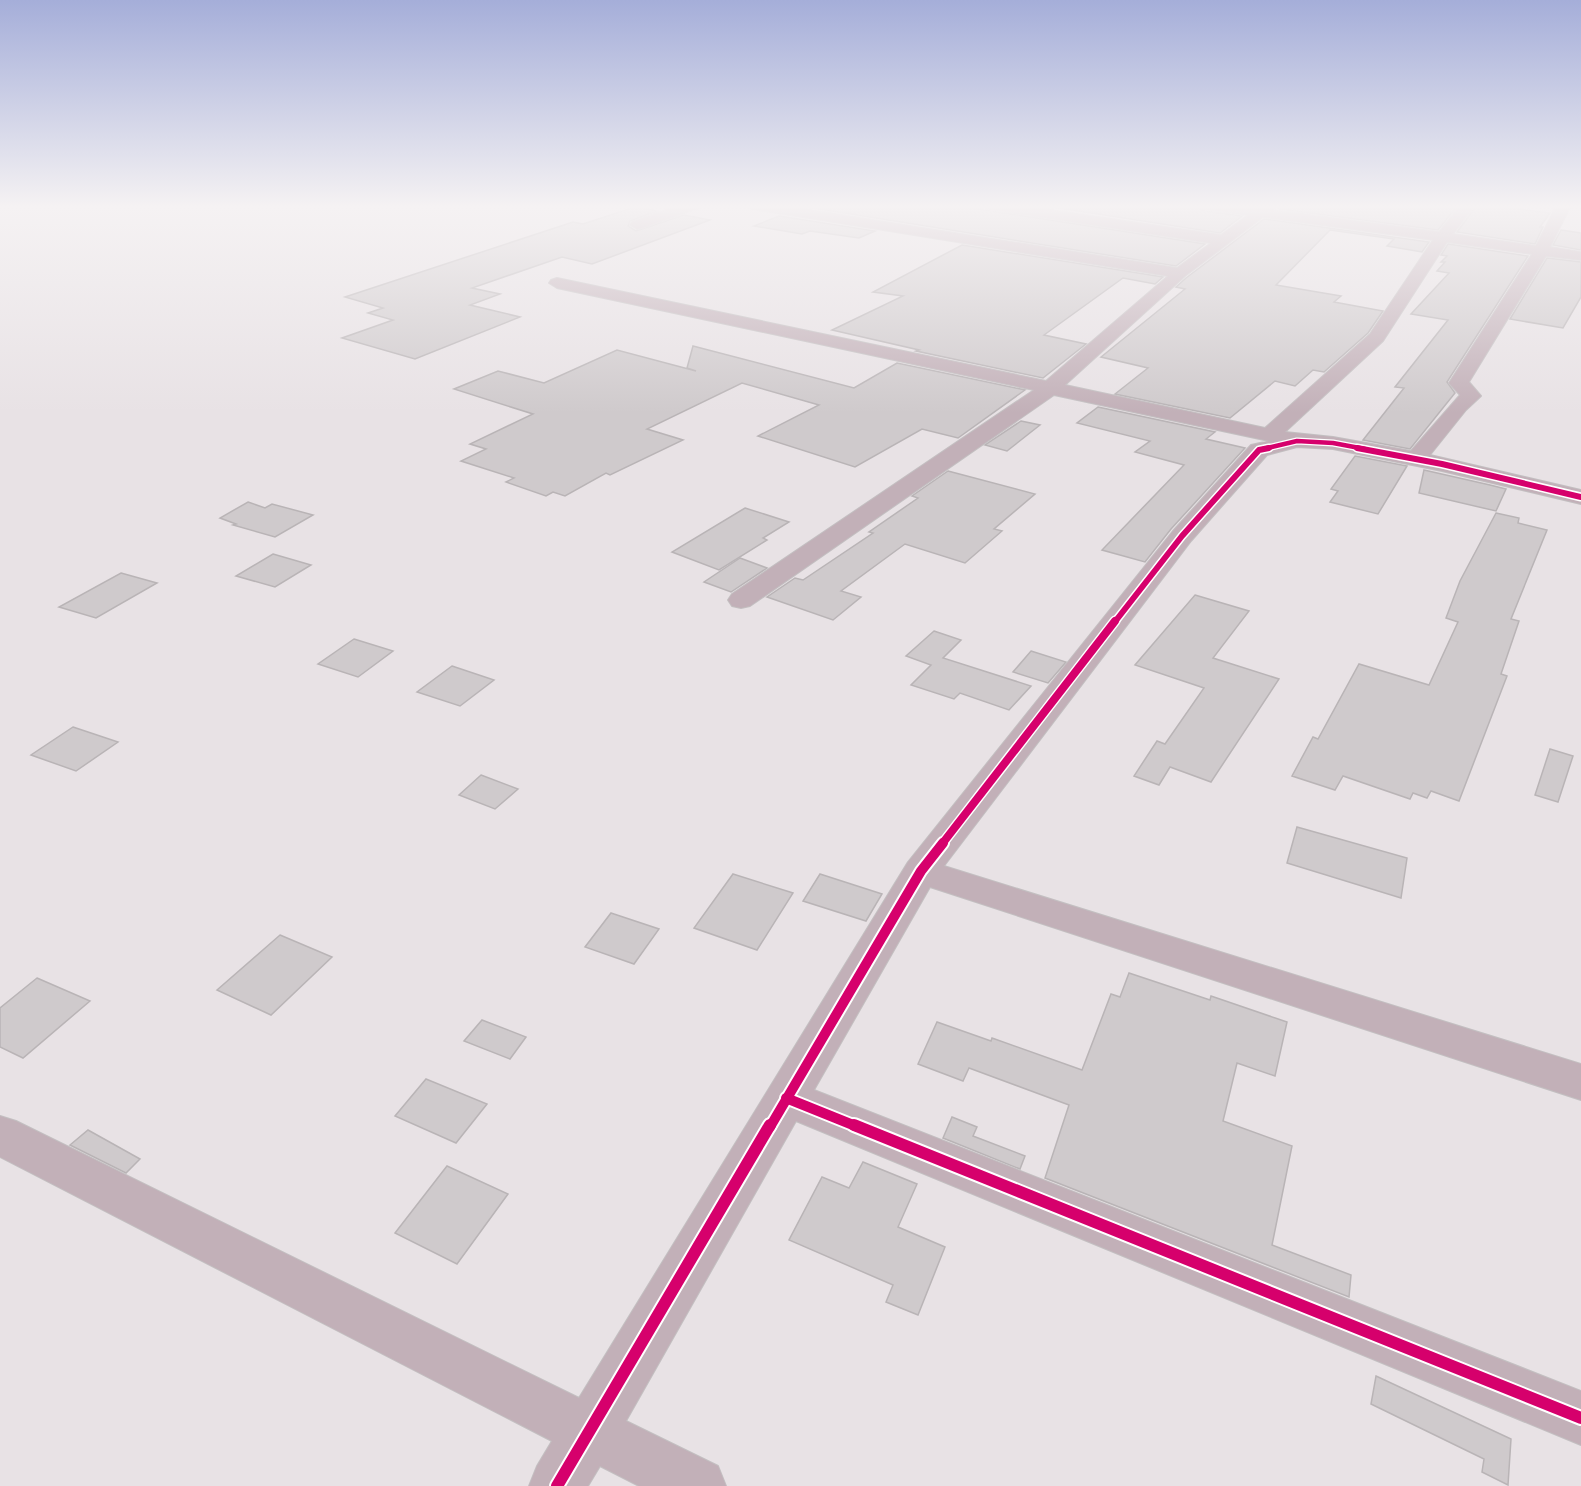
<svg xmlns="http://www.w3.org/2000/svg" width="1581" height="1486" viewBox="0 0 1581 1486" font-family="Ubuntu,sans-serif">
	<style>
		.building { fill: #cfcacc; stroke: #b9b4b6; stroke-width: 1.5 }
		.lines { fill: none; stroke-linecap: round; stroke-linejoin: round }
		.minor-casing { stroke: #c3bfc1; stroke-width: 2 }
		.minor { fill: #c2b0b8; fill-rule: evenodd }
		.cycleway-far4-casing { stroke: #fff; stroke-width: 7 }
		.cycleway-far3-casing { stroke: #fff; stroke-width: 9 }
		.cycleway-far2-casing { stroke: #fff; stroke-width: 11 }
		.cycleway-far1-casing { stroke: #fff; stroke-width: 14 }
		.cycleway-casing { stroke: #fff; stroke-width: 16 }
		.cycleway-far4 { stroke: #d6006c; stroke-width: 4.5 }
		.cycleway-far3 { stroke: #d6006c; stroke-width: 6 }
		.cycleway-far2 { stroke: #d6006c; stroke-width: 8 }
		.cycleway-far1 { stroke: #d6006c; stroke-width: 10 }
		.cycleway { stroke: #d6006c; stroke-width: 12 }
	</style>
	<rect width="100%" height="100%" fill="#e8e2e5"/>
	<g class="building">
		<path d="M805,205h147l253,39 -29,22 -375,-60z"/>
		<path d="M1040,205h151l14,6 37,5 -22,17z"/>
		<path d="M1285,205h173l-20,25 -158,-21z"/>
		<path d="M1477,205h11l62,8 -10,14h3l-8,17 -78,-12z"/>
		<path d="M635,207l22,4 -27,10 -2,5 8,5 48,-16 26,5 -118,44 -30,-7 -90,31 28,6 -30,11 50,12 -105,42 -73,-21 51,-18 -25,-7 15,-5 -38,-11 228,-75 10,2z"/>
		<path d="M779,216l96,15 -16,7 -49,-7 -8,3 -48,-8z"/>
		<path d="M1264,219l165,23 -7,10 -35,-6 7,-7 -64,-9 -54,55 65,11 -7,6 49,9 -15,22 -44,39 -11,-2 -18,16 -20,-5 -45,37 -115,-24 33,-26 -47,-11 84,-68 -9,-2 10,-9z"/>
		<path d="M1561,230l20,3v17l-28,-5z"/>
		<path d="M1448,244l80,12 -81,126 8,11 -45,56 -47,-9 41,-52 -9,-1 53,-67 -37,-6 38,-41 -12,-2 8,-9h-4l6,-6 -6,-1z"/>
		<path d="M962,245l201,32 -8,7 -32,-6 -79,57 42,9 -43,34 -127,-27 3,-1 -87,-20 71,-34 -30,-4z"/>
		<path d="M1547,258l34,4v35l-18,31 -53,-9z"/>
		<path d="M693,346l161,42 43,-25 128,27 -67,48 -36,-9 -67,38 -97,-31 61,-31 -77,-22 -95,46 36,11 -73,35 -4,-2 -41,23 -12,-4 -7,4 -40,-14 8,-4 -53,-17 25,-12 -16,-5 63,-30 -79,-25 44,-18 46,12 73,-33 79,21 -9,-3z"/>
		<path d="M1098,407l117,25 -9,7 39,9 -74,81 -26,33 -43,-12 82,-85 -49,-13 15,-11 -73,-18z"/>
		<path d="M1021,421l19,4 -33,26 -22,-6z"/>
		<path d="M1355,456l52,10 -29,48 -48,-12 8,-11 -7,-2z"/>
		<path d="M1424,470l66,15 16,4 -10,22 -77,-18z"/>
		<path d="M948,471l87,23 -41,35 8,2 -37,32 -60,-19 -64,47 20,6 -28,23 -66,-23 28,-19 8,2 70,-47 -4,-1 49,-34 -6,-2z"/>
		<path d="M248,502l17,6 7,-4 41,11 -38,22 -42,-12 3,-1 -16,-6z"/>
		<path d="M745,508l44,14 -26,16 4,2 -48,30 -47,-18z"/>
		<path d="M1496,513l23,5 -1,5 29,7 -36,89 8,2 -18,53 6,2 -48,125 -28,-10 -4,7 -14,-5 -3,6 -67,-23 -8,14 -43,-14 21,-39 5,2 41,-75 70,21 29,-63 -12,-4 14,-37z"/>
		<path d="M273,554l38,11 -36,22 -39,-11z"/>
		<path d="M740,558l27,10 -36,24 -27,-10z"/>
		<path d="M121,573l36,10 -61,35 -37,-11z"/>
		<path d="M1195,595l54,16 -36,47 66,21 -68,103 -41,-15 -11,18 -25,-9 23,-35 8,3 39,-56 -69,-23z"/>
		<path d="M934,631l27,9 -18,18 88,28 -22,24 -49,-17 -6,6 -43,-14 20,-20 -25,-9z"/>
		<path d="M354,639l39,12 -35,26 -40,-13z"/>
		<path d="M1031,651l35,11 -18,21 -35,-11z"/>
		<path d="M452,666l42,14 -34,26 -43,-14z"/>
		<path d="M73,727l45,15 -42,29 -45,-16z"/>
		<path d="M1550,749l23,7 -15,46 -23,-7z"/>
		<path d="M481,775l37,14 -23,20 -36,-14z"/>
		<path d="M1297,827l110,31 -6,40 -114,-35z"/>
		<path d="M733,874l60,19 -36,57 -63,-22z"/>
		<path d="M820,874l62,20 -16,27 -63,-20z"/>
		<path d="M611,913l48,16 -25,35 -49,-17z"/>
		<path d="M280,935l52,22 -61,58 -54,-25z"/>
		<path d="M1129,973l81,27 1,-4 76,26 -12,54 -38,-13 -14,58 69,25 -20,99 79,30 -2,22 -304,-119 24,-73 -100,-37 -6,13 -45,-17 19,-42 54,19 1,-3 90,32 29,-76 9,3z"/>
		<path d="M37,978l53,23 -67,57 -23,-11v-39z"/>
		<path d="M482,1020l44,17 -16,22 -46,-18z"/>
		<path d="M426,1079l61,25 -31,39 -61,-27z"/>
		<path d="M952,1117l25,10 -4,9 52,20 -5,13 -77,-31z"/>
		<path d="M88,1130l52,29 -14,14 -56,-28z"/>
		<path d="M863,1162l54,22 -19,43 47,20 -27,68 -32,-13 7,-17 -104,-45 33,-63 27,11z"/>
		<path d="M447,1166l61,28 -51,70 -62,-31z"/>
		<path d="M1376,1376l135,63 -3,46 -26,-13 2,-13 -113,-55z"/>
	</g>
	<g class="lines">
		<defs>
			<g id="minor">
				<path d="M680,205h20l-2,3 -56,20 -5,1 -7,-4 2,-3z"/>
				<path d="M745,205h33l399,63 34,-25 -222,-34 -7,-4h34l205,30 27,-20 -43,-6 -7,-4h37l22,3 4,-3h16l-5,5 167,22 22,-27h14l-22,29 83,12 21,-41h14l-21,42 31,5v8l-35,-4 -77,126 12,14 -15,14 -36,45 151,35v14l-139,-33 -109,-22 -36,-2 -30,8 -76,86 -247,325 637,198v36l-651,-213 -116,203 767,301v54l-785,-324 -170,300 92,45 8,20h-87l-39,-20 -12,20h-59l8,-20 15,-25 -552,-284v-41l16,5 563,277 329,-536 265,-331 78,-86 18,-4 -215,-46 -304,211 -9,2 -9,-2 -4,-6 4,-6 302,-204 -477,-102 -8,-5 2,-3 6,-2 489,103 122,-105 -416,-67zM1263,217l170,23 -63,94 -105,94 -200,-43 120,-109zM1447,242l85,12 -83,129 11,12 -49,56 -78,-14 -48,-5 98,-91z"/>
			</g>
		</defs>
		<use href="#minor" class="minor-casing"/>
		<use href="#minor" class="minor"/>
		<defs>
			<path id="cycleway-far4" d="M1263,449l34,-8 36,2 32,6"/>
			<g id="cycleway-far3">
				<path d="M1357,448l85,16 139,33"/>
				<path d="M1114,623l68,-87 77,-86 10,-2"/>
			</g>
			<path id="cycleway-far2" d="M942,844l173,-223"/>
			<g id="cycleway-far1">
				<path d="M786,1098l72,29"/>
				<path d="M770,1127l151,-256 22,-28"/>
			</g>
			<g id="cycleway">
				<path d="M854,1125l727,293"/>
				<path d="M557,1486l213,-361"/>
			</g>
		</defs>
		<use href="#cycleway-far4" class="cycleway-far4-casing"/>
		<use href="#cycleway-far3" class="cycleway-far3-casing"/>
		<use href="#cycleway-far2" class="cycleway-far2-casing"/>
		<use href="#cycleway-far1" class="cycleway-far1-casing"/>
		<use href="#cycleway" class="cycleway-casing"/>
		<use href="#cycleway-far4" class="cycleway-far4"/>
		<use href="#cycleway-far3" class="cycleway-far3"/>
		<use href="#cycleway-far2" class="cycleway-far2"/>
		<use href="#cycleway-far1" class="cycleway-far1"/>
		<use href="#cycleway" class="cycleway"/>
	</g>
	<linearGradient id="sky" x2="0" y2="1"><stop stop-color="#a5aed9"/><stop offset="0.5" stop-color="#f5f2f3"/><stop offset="1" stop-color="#f5f2f3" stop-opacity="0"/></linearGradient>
	<rect width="1581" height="413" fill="url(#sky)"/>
</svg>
